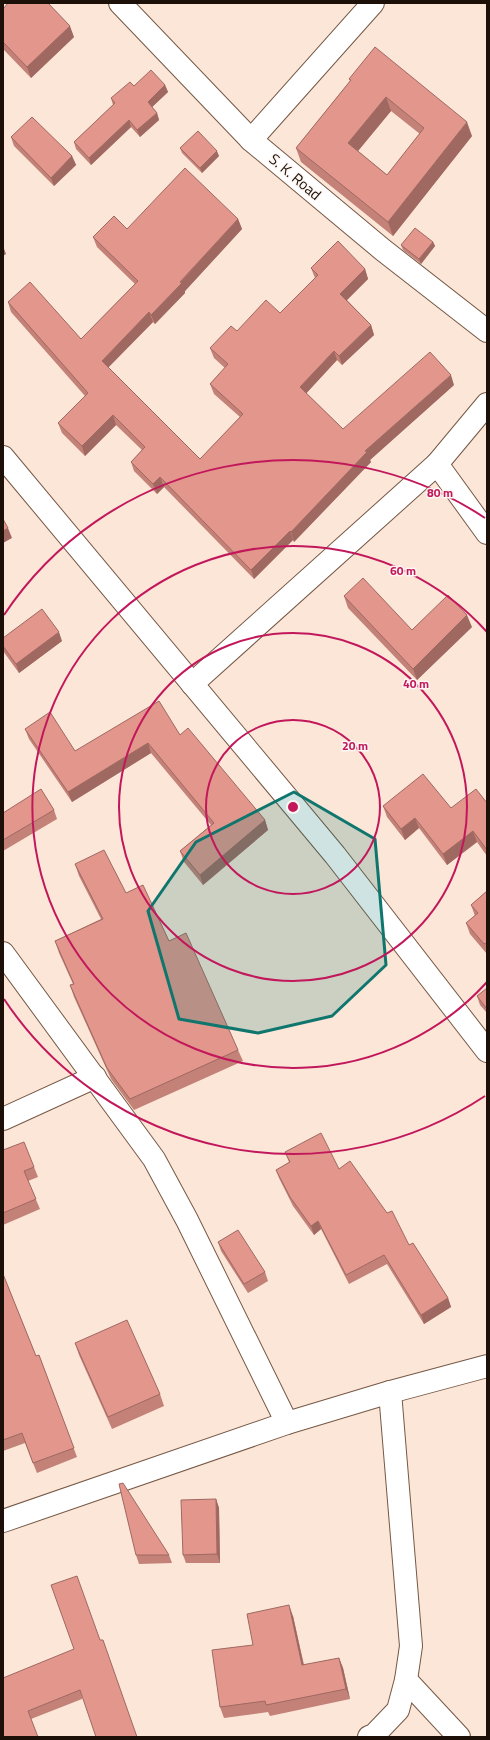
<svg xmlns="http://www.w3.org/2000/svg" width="490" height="1740" viewBox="0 0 490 1740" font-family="'Titillium Web',sans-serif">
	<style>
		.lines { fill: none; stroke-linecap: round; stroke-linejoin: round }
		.street-casing { stroke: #765845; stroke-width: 24 }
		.street { stroke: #fff; stroke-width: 22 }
		.wall { fill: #c38178; fill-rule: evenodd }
		.shaded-wall { fill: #9f6962 }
		.building { fill: #e3968c; stroke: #9f6962; fill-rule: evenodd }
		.marked { fill: #0f766e; fill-opacity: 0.2; stroke: #0f766e; stroke-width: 3; stroke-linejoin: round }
		.ring { fill: none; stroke: #c2185b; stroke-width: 2 }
		.labels { text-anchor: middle; stroke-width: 3; stroke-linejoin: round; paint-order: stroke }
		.street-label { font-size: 15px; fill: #1c1009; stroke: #fdf6f2 }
		.centre { fill: #c2185b; stroke: #fdf6f2; stroke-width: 2 }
		.ring-label { font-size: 12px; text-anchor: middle; font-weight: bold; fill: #c2185b; stroke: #fdf6f2; stroke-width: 3; stroke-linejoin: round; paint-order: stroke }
	</style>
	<rect width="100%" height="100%" fill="#fbe6d8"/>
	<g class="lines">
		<defs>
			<g id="street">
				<path d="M120,3l131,137 132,110 104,81"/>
				<path d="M251,140l122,-137"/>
				<path d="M3,457l332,398 152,196"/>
				<path d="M437,464l50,69"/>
				<path d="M192,684l245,-220 50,-60"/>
				<path d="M3,953l151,206 33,61 100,203"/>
				<path d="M3,1119l92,-42"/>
				<path d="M3,1521l284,-98 103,-31 97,-26"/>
				<path d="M406,1680l53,57"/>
				<path d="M369,1737l5,-2 24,-25 8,-30 5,-34 -21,-254"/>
			</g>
		</defs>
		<use href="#street" class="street-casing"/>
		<use href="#street" class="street"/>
	</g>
	<g class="wall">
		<path d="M3,9l71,28 -43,41 -28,-29z"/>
		<path d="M349,79l123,57 -79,100 -92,-74 -5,-14 54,-67zM391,111l29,23 -33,41 -29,-24z"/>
		<path d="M165,85l3,7 -16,15 5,6 2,7 -19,17 -9,-10 -40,38 -15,-16 -2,-7 39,-37 -2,-7 23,-12z"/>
		<path d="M11,137l61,19 4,9 -22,21 -40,-40z"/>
		<path d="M180,148l39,8 -17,17 -20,-20z"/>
		<path d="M238,219l4,10 -57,62v2l-30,31 -2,-2 -45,45 92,92 40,-42 -26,-23 -4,-10 15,-16 -11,-10 -4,-10 27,-17 43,-18 35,-35 -4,-10 54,1 3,10 -21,21 24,25 3,10 -32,30 -5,-5 -31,33 37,36 111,-44 -84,75 1,2 -77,80 -1,-2 -39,39 -90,-92 -7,7 -23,-23 -3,-9 11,-12 -26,-25 -31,31 -23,-23 -4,-10 27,-27 -74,-84 -3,-10 73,37 54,-55 -38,-37 -4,-10 34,-8z"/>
		<path d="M433,242l2,4 -14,18 -18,-14 -2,-5z"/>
		<path d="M344,596l68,34 60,-3 -55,53 -69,-72z"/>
		<path d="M3,638l59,3 -43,32 -16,-22z"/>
		<path d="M25,729l50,22 105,-16 85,85 3,10 -65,55 -19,-23 -4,-11 31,-26 -60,-72 -79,49 -43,-63z"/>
		<path d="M487,803v53l-10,-14 -30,23 -28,-37 -14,12 -18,-23 -4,-11 68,2z"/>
		<path d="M54,810l3,9 -54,32v-38z"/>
		<path d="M75,864l51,29 43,48 69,109 5,11 -109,49 -23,-31 -37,-82 -4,-12 3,-1 -14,-31 -4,-12 46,-22 -22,-43z"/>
		<path d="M487,891v63l-17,-20 -4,-11 9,-7 -4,-11z"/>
		<path d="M487,988v25l-7,-8 -3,-9z"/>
		<path d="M3,1150l31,17 4,10 -10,4 12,28 -37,16z"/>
		<path d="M285,1152l54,17 70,76 39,53 3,9 -27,17 -37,-60 -38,20 -28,-55 -7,6 -21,-29 -14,-28 -3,-8 13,-8z"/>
		<path d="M218,1242l47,30 3,9 -20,12 -27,-42z"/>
		<path d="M3,1274l33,82 3,-1 38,102 -40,16 -12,-30 -22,8z"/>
		<path d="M75,1343l85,51 4,12 -52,23 -33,-74z"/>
		<path d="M216,1499l3,9 1,55h-34l-3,-8z"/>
		<path d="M136,1555h33l3,8 -33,1z"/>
		<path d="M77,1576l5,123 -51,20 -28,18 71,-88z"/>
		<path d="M293,1616l11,49 35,-7 4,10 7,31 -80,17 -2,-4 -44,6 -4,-11 33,-62z"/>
	</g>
	<g class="shaded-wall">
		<path d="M70,26l4,11 -43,41 -4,-11z"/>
		<path d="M165,85l3,7 -18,17 -2,-7z"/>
		<path d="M386,97l5,14 -38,46 -5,-14z"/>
		<path d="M157,113l2,7 -19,17 -3,-7z"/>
		<path d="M129,120l2,7 -40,38 -2,-7z"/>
		<path d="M467,122l5,14 -79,100 -5,-14z"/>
		<path d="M217,151l2,5 -17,17 -2,-5z"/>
		<path d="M72,156l4,9 -22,21 -3,-8z"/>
		<path d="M238,219l4,10 -57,62v2l-30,31 -4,-9z"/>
		<path d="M433,242l2,4 -14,18 -2,-5z"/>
		<path d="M3,246l3,8 -3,2z"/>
		<path d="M365,269l3,10 -24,24 -4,-9z"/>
		<path d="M149,312l4,10 -48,49 -3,-10z"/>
		<path d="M371,325l3,10 -32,30 -3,-9z"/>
		<path d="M334,351l3,9 -34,37 -3,-10z"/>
		<path d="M451,375l3,10 -84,75 1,2 -77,80 -3,-10 74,-81z"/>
		<path d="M113,415l3,10 -31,31 -3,-10z"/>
		<path d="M160,477l4,10 -7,7 -4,-10z"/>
		<path d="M8,528l4,10 -9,5v-12z"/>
		<path d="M290,531l3,9 -39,39 -3,-9z"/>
		<path d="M467,615l5,12 -55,53 -4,-11z"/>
		<path d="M59,632l3,9 -43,32 -3,-9z"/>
		<path d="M148,743l3,10 -79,49 -4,-10z"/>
		<path d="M415,818l4,10 -14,12 -4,-11z"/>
		<path d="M265,820l3,10 -65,55 -3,-10z"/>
		<path d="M473,831l4,11 -30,23 -4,-11z"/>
		<path d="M318,1221l3,8 -7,6 -3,-9z"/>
		<path d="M448,1298l3,9 -27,17 -3,-9z"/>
		<path d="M216,1499l3,9 1,55 -3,-9z"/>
		<path d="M289,1605l4,11 13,60 -4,-11z"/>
		<path d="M339,1658l4,10 7,31 -4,-10z"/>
	</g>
	<g class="building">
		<path d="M8,3h40l22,23 -43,41 -24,-25v-33z"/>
		<path d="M375,47l92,75 -79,100 -92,-74 55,-68 -2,-1zM386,97l38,31 -37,47 -39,-32z"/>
		<path d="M151,70l14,15 -17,17 9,11 -20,17 -8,-10 -40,38 -15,-16 41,-39 -4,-5 19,-16 4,4z"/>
		<path d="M32,117l40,39 -21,22 -40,-41z"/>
		<path d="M198,131l19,20 -17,17 -20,-20z"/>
		<path d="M185,168l53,51 -58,63 2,1 -31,32 -2,-3 -47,49 98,98 43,-45 -33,-30 18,-20 -18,-16 21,-22 6,5 29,-31 14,13 38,-38 -7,-7 27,-27 27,28 -25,25 31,31 -32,31 -5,-5 -34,36 43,42 87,-77 21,23 -86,76 2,1 -76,80 -1,-1 -39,39 -91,-93 -7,7 -22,-22 14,-15 -32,-32 -31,31 -24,-23 30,-30 -80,-91 22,-20 51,57 57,-58 -45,-44 21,-21 13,13z"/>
		<path d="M415,228l18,14 -14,17 -18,-14z"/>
		<path d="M3,519l5,9 -5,3z"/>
		<path d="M363,578l49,52 36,-35 19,20 -54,54 -69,-73z"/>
		<path d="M42,609l17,23 -43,32 -13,-18v-8z"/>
		<path d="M159,701l21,34 8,-7 77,92 -65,55 -20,-24 34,-28 -66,-80 -80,49 -43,-63 25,-17 25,39z"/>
		<path d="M423,774l28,34 25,-19 11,14v47l-14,-19 -30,23 -28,-36 -14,11 -18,-23z"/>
		<path d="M41,789l13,21 -51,30v-27z"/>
		<path d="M104,850l22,43 17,-8 26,56 17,-8 52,117 -108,49 -23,-31 -37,-83 4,-1 -19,-43 48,-22 -28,-55z"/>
		<path d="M487,891v52l-3,1 -18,-21 12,-10 -7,-8z"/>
		<path d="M487,988v21l-10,-13z"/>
		<path d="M321,1133l18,36 11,-8 37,52 5,-2 17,34 4,-2 35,55 -27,17 -37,-60 -38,20 -28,-54 -7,5 -21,-29 -14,-27 14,-8 -5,-10z"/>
		<path d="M24,1142l10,25 -10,4 12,28 -33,14v-63z"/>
		<path d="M238,1230l27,42 -21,12 -26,-42z"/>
		<path d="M3,1274l33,82 3,-1 35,93 -41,15 -11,-30 -19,7z"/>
		<path d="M127,1320l33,74 -52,23 -33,-74z"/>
		<path d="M123,1483l46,72h-33l-17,-71z"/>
		<path d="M216,1499l1,55 -34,1 -2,-55z"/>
		<path d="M77,1576l23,64h3l34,97h-41l-16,-47 -52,21 10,26h-35v-59l71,-29 -23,-64z"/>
		<path d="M289,1605l13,60 37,-7 7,31 -80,16 -1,-4 -45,6 -8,-57 41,-5 -6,-31z"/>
	</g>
	<path class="marked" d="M294,792l81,47 11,126 -54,51 -74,17 -79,-14 -31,-108 48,-69z"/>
	<g class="ring">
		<circle cx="293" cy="807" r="87"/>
		<circle cx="293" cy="807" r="174"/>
		<path d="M487 982A261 261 0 1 1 487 632"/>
		<path d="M485 1096A347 347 0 0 1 4 999M4 615A347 347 0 0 1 485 518"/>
	</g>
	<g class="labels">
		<g class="street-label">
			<text transform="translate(295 177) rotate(40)" y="5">S. K. Road</text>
		</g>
	</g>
	<circle cx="293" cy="807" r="6" class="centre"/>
	<g class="ring-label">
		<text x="440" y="497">80 m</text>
		<text x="403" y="575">60 m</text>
		<text x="416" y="688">40 m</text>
		<text x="355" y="750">20 m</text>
	</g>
	<rect width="490" height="1740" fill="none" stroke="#1c1009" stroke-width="8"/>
</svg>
